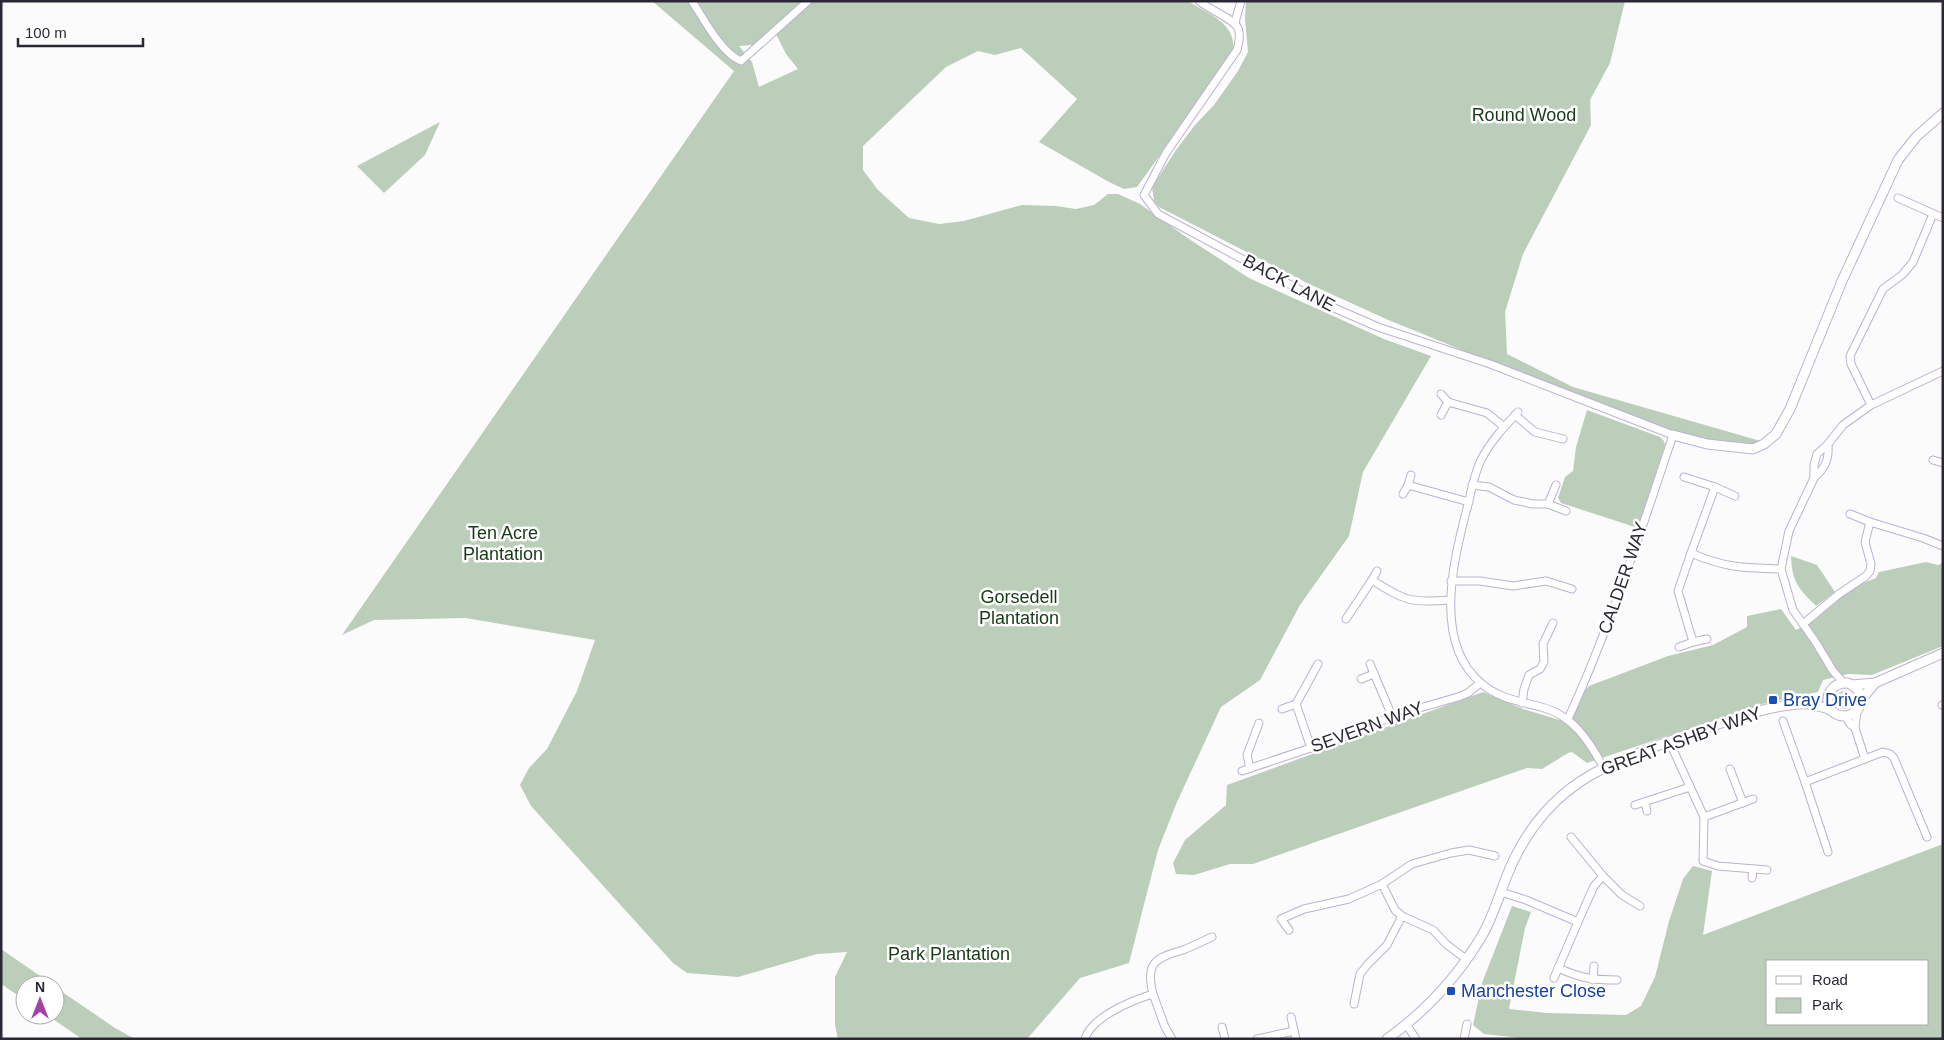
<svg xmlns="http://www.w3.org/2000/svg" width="1944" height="1040" viewBox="0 0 1944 1040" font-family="Helvetica,sans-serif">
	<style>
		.green { fill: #bbceb9; fill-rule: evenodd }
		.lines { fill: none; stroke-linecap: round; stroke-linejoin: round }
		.minor-casing { stroke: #bdb0d2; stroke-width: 9 }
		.tertiary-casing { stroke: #bdb0d2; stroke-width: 11 }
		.minor { stroke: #fff; stroke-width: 7 }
		.tertiary { stroke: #fff; stroke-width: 9 }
		.transit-dot { fill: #1a4fb4; stroke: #fff; stroke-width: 2 }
		.labels { text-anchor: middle; stroke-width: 5; stroke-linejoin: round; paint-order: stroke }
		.park-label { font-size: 18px; fill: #173a16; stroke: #fff }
		.street-label { font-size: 18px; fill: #2c2734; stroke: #fff }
		.transit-label { font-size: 18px; fill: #164399; stroke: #fff; text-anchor: start }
	</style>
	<rect width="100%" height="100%" fill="#fbfbfb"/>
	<g class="green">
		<path d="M652,1h150l-49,44 -14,1 13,16 7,25 39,-18 -12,-15 -10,-20 36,-33h376c22,14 52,24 44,54l-95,132 -13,2 -15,-7 -70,-40 38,-43 -56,-51 -26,7 -17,-4 -32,16 -83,79v24l15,20 31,28 30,6 25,-3 58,-16 34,1 20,3 18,-4 14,-11h10l22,10 49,35 60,39 135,61 47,17 -68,116 -14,64 -49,69 -40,75 -39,27 -44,95 -19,48 -29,113 -49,15 -53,61h-189l-3,-14v-48l12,-25 -30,2 -79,23 -51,-4 -14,-10 -142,-157 -11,-21 9,-17 18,-19 30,-58 18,-51 -130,-22 -91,2 -32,15 392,-564z"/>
		<path d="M1246,1h379l-15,62 -20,37 1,25 -68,129 -18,58 2,42 66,33 191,55 -4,3 -15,1 -44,-7 -88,-27 -227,-93 -79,-36 -148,-76 -5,-6 -2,-14 24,-37 19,-25 19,-20 24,-34 10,-19 -3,-34z"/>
		<path d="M440,122l-15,33 -41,38 -27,-27z"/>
		<path d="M1587,410l73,27 4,4 1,4 -27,83 -77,-25 -3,-5 7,-21 8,-6 3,-24z"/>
		<path d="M1791,556l26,9 18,27 -19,14c-18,-18 -24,-24 -25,-50z"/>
		<path d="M1926,562l12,3 5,-2v83l-71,29 -24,-1 -25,6 -5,12 -56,12 -175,59 -15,-11 -4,1 -26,16 -15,-1 -274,96h-23l-36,11 -18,-1 -3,-11 12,-23 41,-35 1,-20 256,-93 40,17 40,12 8,-16 18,-19 79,-30 45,-11 34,-18v-11l34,-7 15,21 19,-10 38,-33 23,-9 3,-6z"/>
		<circle cx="1844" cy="700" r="9"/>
		<path d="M1943,844v195h-411l-48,-5 -11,-9 9,-42 30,-77 19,6 -6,16 -16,81 38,4 79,2 15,-9 14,-29 14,-56 14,-42 10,-13 19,5 -9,64zM1768,961h160v63h-160z"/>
		<path d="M1,949l3,2 49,34h-28v15l-24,-16z"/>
		<path d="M55,987l60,41 20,11h-53l-35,-24h8z"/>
	</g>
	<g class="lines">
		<defs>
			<g id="minor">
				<path d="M692,1c11,17 30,53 49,60l67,-60"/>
				<path d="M1199,1c7,5 14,9 21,13 19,11 23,14 17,36l-71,103 -22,42 14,19 174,93 46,20 112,37 183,71c-32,96 -63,192 -105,284"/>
				<path d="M1235,22l6,-21"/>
				<path d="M1898,198l45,20"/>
				<path d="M1441,394l7,8 39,11 16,13"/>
				<path d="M1871,405l-20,-41 -1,-8 33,-67 19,-14 11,-13 20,-48"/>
				<path d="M1518,412c-14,15 -28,30 -37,48 -8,16 -10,35 -15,52 -13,51 -33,132 16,172 18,15 37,17 59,23 32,8 48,34 63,61"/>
				<path d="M1441,415l7,-13"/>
				<path d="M1515,415l20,17 28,7"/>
				<path d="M1933,460l10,3"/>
				<path d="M1411,475l-3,10 61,17"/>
				<path d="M1684,477l31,10"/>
				<path d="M1814,478c12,-11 15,-18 14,-34"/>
				<path d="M1472,485l17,2 25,13 19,4h15l18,7"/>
				<path d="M1403,494l5,-9"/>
				<path d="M1735,496l-20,-9 -24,66c34,15 54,15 90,16"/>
				<path d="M1548,504l8,-19"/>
				<path d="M1870,522l53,16 20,8"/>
				<path d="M1691,553l-13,38 15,51 14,-3"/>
				<path d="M1377,571l-5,9c33,21 38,23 78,20"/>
				<path d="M1451,581h29l33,5 33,-5 26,8"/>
				<path d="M1346,619l26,-39"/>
				<path d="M1803,624l36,-30 27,-18 4,-5 1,-7 -6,-22 5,-20 -20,-8"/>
				<path d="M1679,647l14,-5"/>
				<path d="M1370,664l22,52"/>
				<path d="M1361,679l13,-5"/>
				<path d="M1844,683l-11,-12 -18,-30 -22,-31 -12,-41 8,-38 25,-53v-13l3,-11 11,-10 15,-19 28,-20 72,-34"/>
				<path d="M1522,703l2,-14 5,-14 11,-6 4,-7 -1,-18 10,-21"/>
				<path d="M1942,705h1"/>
				<path d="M1282,709l14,-5"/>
				<path d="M1857,710l-2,18 10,31"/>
				<path d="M1845,716l6,9 4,3"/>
				<path d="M1783,721l22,61 23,70"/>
				<path d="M1669,741l35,76 -1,44 15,5 49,4"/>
				<path d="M1311,748l-15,-44 22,-40"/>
				<path d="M1250,768l-3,-13 12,-32"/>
				<path d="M1730,769l13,34"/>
				<path d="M1242,771l113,-38 37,-17 66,-19 10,-4 12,-10"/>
				<path d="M1805,782l78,-30 7,2 4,4 33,79"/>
				<path d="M1645,802l2,9"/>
				<path d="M1635,805l55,-18"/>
				<path d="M1704,817l49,-18"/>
				<path d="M1571,837l32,39 -9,10 -16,36"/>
				<path d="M1603,876l19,19 18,11"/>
				<path d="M1752,878l1,-9"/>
				<path d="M1382,884l30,-20 39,-11 18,-3 26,6"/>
				<path d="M1501,892l25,8 52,22 -24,56"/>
				<path d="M1289,930l-8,-11 23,-10 45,-10 33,-15 13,26 7,6 31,14 13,14 20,15"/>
				<path d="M1558,968c23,10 34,12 59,12"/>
				<path d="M1593,980l1,-14"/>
				<path d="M1153,994l12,33 7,12"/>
				<path d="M1354,1004l6,-30 8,-10 19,-19 15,-29"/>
				<path d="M1291,1017l5,22"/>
				<path d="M1406,1024l10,15"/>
				<path d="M1222,1027l3,12"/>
				<path d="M1085,1039c6,-22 48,-39 68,-45 -8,-31 2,-36 30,-44 10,-4 20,-9 29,-13"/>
				<path d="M1257,1039l37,-8"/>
				<path d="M1464,1039l3,-15"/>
			</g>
			<g id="tertiary">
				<path d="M1673,435l34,9 46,5 11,-5 12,-10 14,-25 52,-128 56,-121 18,-23 27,-24"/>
				<path d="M1852,685l23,-2 68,-30"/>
				<path d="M1861,700l14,-17"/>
				<path d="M1387,1039c39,-28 72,-64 96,-105 10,-18 16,-38 23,-56 19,-49 50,-87 98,-110 34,-16 70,-29 106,-41 26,-9 52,-19 80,-22 6,-1 16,-2 22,0 5,1 14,2 18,5 3,1 4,3 6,4 9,5 22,0 24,-10 3,-10 -3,-17 -12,-21 -16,-1 -25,13 -17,27"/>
			</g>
		</defs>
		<use href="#minor" class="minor-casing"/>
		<use href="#tertiary" class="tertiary-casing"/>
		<use href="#minor" class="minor"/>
		<use href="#tertiary" class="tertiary"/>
	</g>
	<g class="transit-dot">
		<rect x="1768" y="695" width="10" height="10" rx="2.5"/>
		<rect x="1446" y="986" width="10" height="10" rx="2.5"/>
	</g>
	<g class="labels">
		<g class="park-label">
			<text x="1524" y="121">Round Wood</text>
			<text x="503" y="539">Ten Acre<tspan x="503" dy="21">Plantation</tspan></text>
			<text x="1019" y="603">Gorsedell<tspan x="1019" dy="21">Plantation</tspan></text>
			<text x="949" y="960">Park Plantation</text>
		</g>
		<g class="street-label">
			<text transform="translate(1289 283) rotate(28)" y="6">BACK LANE</text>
			<text transform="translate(1623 578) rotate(-71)" y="6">CALDER WAY</text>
			<text transform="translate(1367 727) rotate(-20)" y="6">SEVERN WAY</text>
			<text transform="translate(1681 741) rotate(-20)" y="6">GREAT ASHBY WAY</text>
		</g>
		<g class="transit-label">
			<text x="1783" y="706">Bray Drive</text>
			<text x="1461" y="997">Manchester Close</text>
		</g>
	</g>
	<rect width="1944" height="1040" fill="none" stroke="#2c2734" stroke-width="5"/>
	<rect x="1766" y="960" width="162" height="65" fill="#ffffff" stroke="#aba9ae"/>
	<rect x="1776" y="976" width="25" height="8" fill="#ffffff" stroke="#aba9ae"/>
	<text x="1812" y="985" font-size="15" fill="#2c2734">Road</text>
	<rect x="1776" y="998" width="25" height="15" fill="#bbceb9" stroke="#aba9ae"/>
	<text x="1812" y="1010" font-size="15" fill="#2c2734">Park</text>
	<g transform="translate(40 1000)"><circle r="24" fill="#ffffff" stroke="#aba9ae"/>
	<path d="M0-4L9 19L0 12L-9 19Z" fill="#a642a7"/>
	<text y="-8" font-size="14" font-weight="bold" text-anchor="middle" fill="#2c2734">N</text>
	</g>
	<path d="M18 38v8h125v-8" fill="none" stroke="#2c2734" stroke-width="2.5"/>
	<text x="25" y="38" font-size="15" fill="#2c2734" stroke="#ffffff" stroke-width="4" paint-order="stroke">100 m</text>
</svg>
